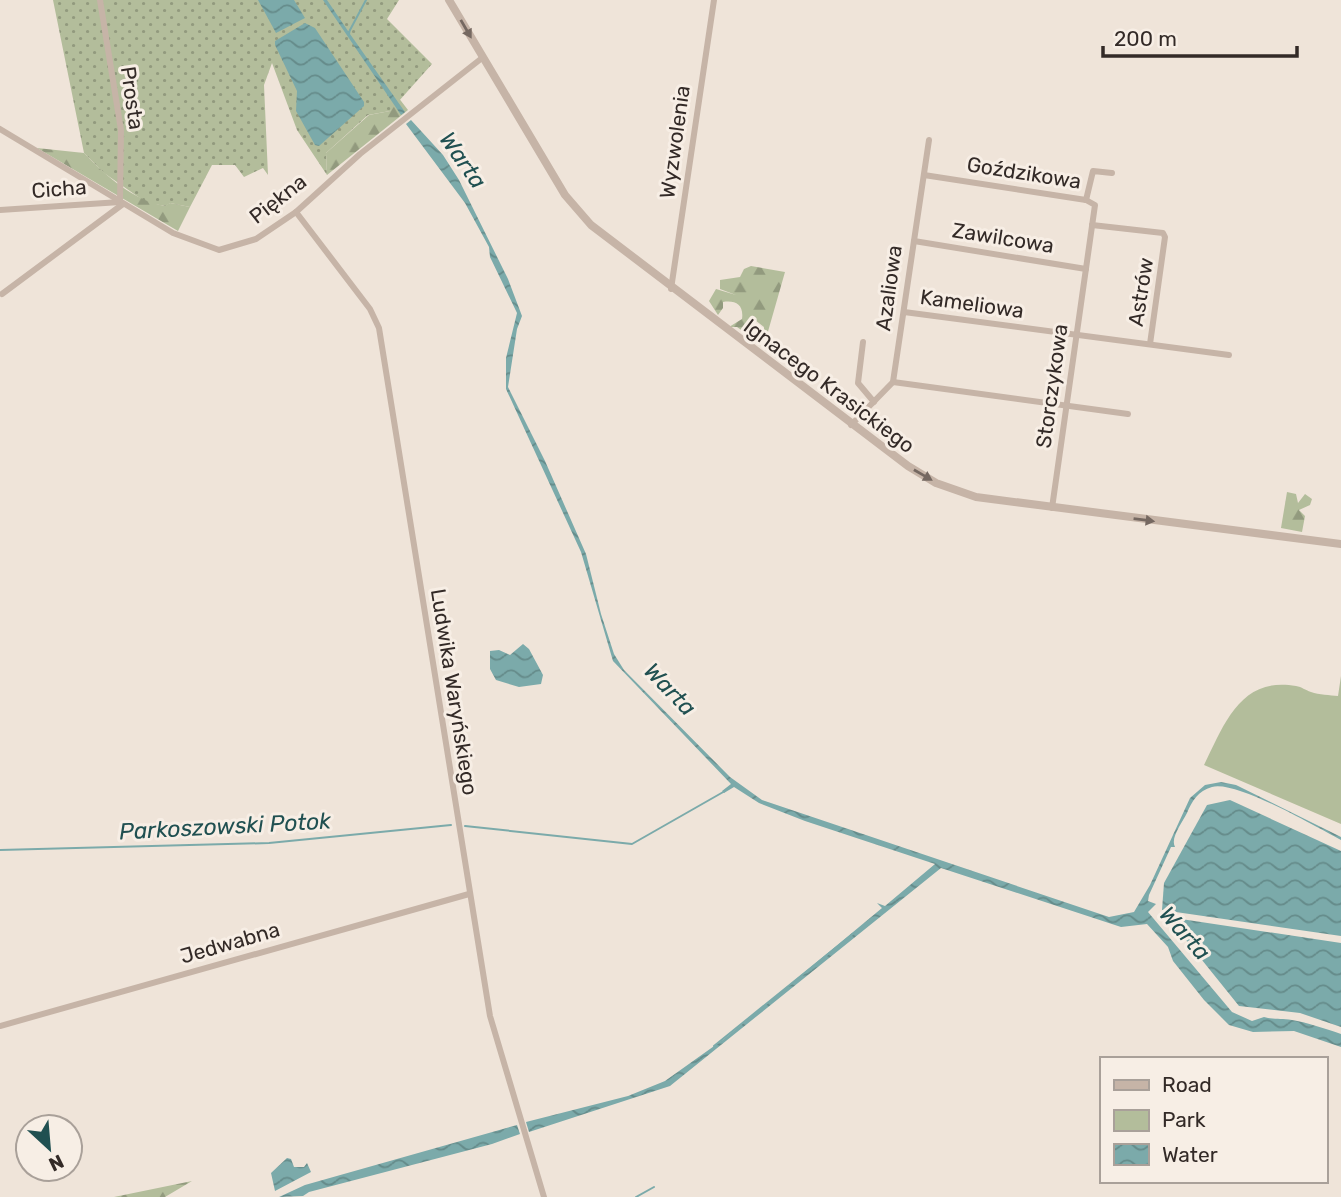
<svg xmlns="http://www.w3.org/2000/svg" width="1341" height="1197" viewBox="0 0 1341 1197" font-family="Rubik,sans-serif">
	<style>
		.grass { fill: url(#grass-dots) }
		.forest { fill: url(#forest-firs) }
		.park { fill: #b3bd9b }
		.water { fill: url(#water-waves) }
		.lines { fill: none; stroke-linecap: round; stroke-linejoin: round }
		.stream { stroke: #7baaaa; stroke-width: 2 }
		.minor { stroke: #c6b4a7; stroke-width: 6 }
		.tertiary { stroke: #c6b4a7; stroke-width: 8 }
		.oneway { fill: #756861 }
		.labels { text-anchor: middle; stroke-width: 6; stroke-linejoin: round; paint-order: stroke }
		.street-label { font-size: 21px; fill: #332a27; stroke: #f7eee5 }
		.water-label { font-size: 23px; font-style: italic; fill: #205051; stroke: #f7eee5 }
	</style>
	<defs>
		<pattern id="grass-dots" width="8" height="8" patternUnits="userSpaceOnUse" patternTransform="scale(1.75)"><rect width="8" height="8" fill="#b3bd9b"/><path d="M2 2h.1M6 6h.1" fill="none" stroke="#929a7e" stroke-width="1.8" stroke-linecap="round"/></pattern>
		<pattern id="forest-firs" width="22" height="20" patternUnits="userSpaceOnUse" patternTransform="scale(1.75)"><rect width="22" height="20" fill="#b3bd9b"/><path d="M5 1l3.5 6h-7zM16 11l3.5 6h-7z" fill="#929a7e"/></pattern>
		<pattern id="water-waves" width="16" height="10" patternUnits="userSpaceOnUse" patternTransform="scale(1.75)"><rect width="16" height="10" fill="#7baaaa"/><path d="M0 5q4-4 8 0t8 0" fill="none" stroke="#658b8a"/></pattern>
	</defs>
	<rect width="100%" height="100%" fill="#efe4d9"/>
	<path class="grass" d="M53,0h346l-12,19 45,45 -42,47 -22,4 -42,38 1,22 -30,-45 -25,-67 -8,22 4,90 -5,-7 -19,9 -9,-12h-23l-22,42 -20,-4 -4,3 -19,-3 -43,-30 -20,-20z"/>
	<g class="forest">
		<path d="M398,97l10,13 -81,65 -1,-22 43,-38 21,-4z"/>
		<path d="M37,148l47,5c22,23 50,48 81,53l5,-3 20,4 -12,24z"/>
		<path d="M751,266l34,6 -22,77 1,-22 -9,-7 -8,8 9,7 -5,2 -14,-10h-8l13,-8c2,-14 -6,-19 -19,-17v6l-5,7 -9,-14 7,-12 20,6 -16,-6v-9l20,-3 4,-8z"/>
		<path d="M1287,492l9,2 2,9 7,-9 7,5 -2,6 -11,5 6,6 -3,16 -21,-4z"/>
		<path d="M192,1181l-27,16h-51z"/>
	</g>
	<path class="park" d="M1341,676v148l-137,-59c20,-40 36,-89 92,-79 6,1 9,4 15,6 8,3 19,3 27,4z"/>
	<g class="water">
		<path d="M258,0h36l11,18 -29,15z"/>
		<path d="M323,0h4l21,31 3,-2 -1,5 55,78 -4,3z"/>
		<path d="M305,23l10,5 49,74v4l-45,40 -4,-1 -19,-34 1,-20 -22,-46v-4z"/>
		<path d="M411,120l32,35 16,25 49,99 14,37 -5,13 -9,58 37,74 41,93 15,60 13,40 10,16 106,107 32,23 347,117 25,-5 16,-27 40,-87 15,-13 16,-3 15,3 105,52v3c-25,-13 -105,-60 -129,-53 -14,4 -20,14 -25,26 -5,10 -17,25 -12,34h-4l-22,48 -1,6 8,3 -8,8 84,100 20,9 12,-4c10,3 17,1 28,3 13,2 35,9 49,14v13l-47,-16 -41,1 -24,-7 -25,-25 -31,-39 -5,-14 -21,-23 -26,3 -180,-59 -271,218 -141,46 -3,-10 102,-26 37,-15 59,-42 158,-131 -5,-5 8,3 50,-42 -130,-43 -46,-18 -25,-16 -10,6 -2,-2 9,-7 -118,-123 -32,-109 -75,-163v-31l11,-45 -27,-56 -1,-10 -24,-44 -59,-79z"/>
		<path d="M523,644l6,5 14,26 -2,9 -22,3 -23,-7 -6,-11v-18l9,-1 11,5z"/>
		<path d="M1230,800l111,51v85l-179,-26 2,-27 43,-78z"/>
		<path d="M1181,919l160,24v84l-41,-14 -61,-7 -62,-77 -1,-4z"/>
		<path d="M517,1125l3,9 -28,10 -183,48 -6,4 -24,1 26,-12z"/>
		<path d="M287,1158l4,1 3,8h10l3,-4 4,9 -36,19 -4,-18z"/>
	</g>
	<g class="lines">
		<g class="stream">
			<path d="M350,30l16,-30"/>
			<path d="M465,826l167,18 93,-53"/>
			<path d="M0,850l269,-7 182,-18"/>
			<path d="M714,1046l140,-113"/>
			<path d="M636,1197l18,-10"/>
		</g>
		<g class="minor">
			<path d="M0,129l173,104 46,17 37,-11 40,-27 64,-58 122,-96"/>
			<path d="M924,175l162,25 9,5 -43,303"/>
			<path d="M1086,200l7,-29 19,2"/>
			<path d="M0,210l120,-8 1,-72 -21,-130"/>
			<path d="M296,212l74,97 9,19 111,688 54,181"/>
			<path d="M1092,225l71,8 2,4 -15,107"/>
			<path d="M914,241l172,28"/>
			<path d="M671,289l43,-289"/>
			<path d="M2,294l121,-90"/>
			<path d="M904,312l325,43"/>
			<path d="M863,342l-5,41 16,19"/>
			<path d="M893,382l235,32"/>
			<path d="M851,425l42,-43 36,-242"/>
			<path d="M0,1026l469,-132"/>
		</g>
		<path class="tertiary" d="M449,0l116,195 26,30 317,241 28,17 40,14 365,47"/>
	</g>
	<defs><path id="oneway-solid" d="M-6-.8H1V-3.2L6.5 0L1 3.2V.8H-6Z" transform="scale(1.75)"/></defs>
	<g class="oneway">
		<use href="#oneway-solid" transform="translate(466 29) rotate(60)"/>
		<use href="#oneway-solid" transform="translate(923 475) rotate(30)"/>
		<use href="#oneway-solid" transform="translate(1144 520) rotate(7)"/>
	</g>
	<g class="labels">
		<g class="street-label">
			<text transform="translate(132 98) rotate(82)" y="7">Prosta</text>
			<text transform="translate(675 142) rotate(-82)" y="7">Wyzwolenia</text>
			<text transform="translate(1024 173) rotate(9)" y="7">Goździkowa</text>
			<text transform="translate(59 189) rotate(-4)" y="7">Cicha</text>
			<text transform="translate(278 199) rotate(-38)" y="7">Piękna</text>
			<text transform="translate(1003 238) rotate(9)" y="7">Zawilcowa</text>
			<text transform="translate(889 288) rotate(-82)" y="7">Azaliowa</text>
			<text transform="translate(1141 292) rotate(-81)" y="7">Astrów</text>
			<text transform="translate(972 304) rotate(8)" y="7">Kameliowa</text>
			<text transform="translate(829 386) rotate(37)" y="7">Ignacego Krasickiego</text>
			<text transform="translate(1052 386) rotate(-82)" y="7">Storczykowa</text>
			<text transform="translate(454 692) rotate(81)" y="7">Ludwika Waryńskiego</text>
			<text transform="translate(230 943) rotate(-16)" y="7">Jedwabna</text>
		</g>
		<g class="water-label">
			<text transform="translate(463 160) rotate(55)" y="8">Warta</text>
			<text transform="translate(670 689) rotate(46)" y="8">Warta</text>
			<text transform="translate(225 826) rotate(-3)" y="8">Parkoszowski Potok</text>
			<text transform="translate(1185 933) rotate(48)" y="8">Warta</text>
		</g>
	</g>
	<rect x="1100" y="1057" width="228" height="126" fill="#f7eee5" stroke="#a9a099" stroke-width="2"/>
	<rect x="1114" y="1080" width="35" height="10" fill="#c6b4a7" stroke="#a9a099" stroke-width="2"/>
	<text x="1162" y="1092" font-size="21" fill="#332a27">Road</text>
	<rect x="1114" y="1110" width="35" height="21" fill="#b3bd9b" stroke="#a9a099" stroke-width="2"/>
	<text x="1162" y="1127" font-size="21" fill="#332a27">Park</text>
	<rect x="1114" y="1144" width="35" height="21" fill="url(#water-waves)" stroke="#a9a099" stroke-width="2"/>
	<text x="1162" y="1162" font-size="21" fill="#332a27">Water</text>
	<g transform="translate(49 1148) rotate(154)"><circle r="33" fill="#f7eee5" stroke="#a9a099" stroke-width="2"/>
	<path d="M0-5L12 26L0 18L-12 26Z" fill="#205051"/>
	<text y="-10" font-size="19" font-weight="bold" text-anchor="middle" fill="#332a27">N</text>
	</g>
	<path d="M1103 46v10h194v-10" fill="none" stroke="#332a27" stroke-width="3.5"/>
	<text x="1114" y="46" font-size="21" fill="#332a27" stroke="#f7eee5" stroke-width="5" paint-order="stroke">200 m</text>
</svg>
